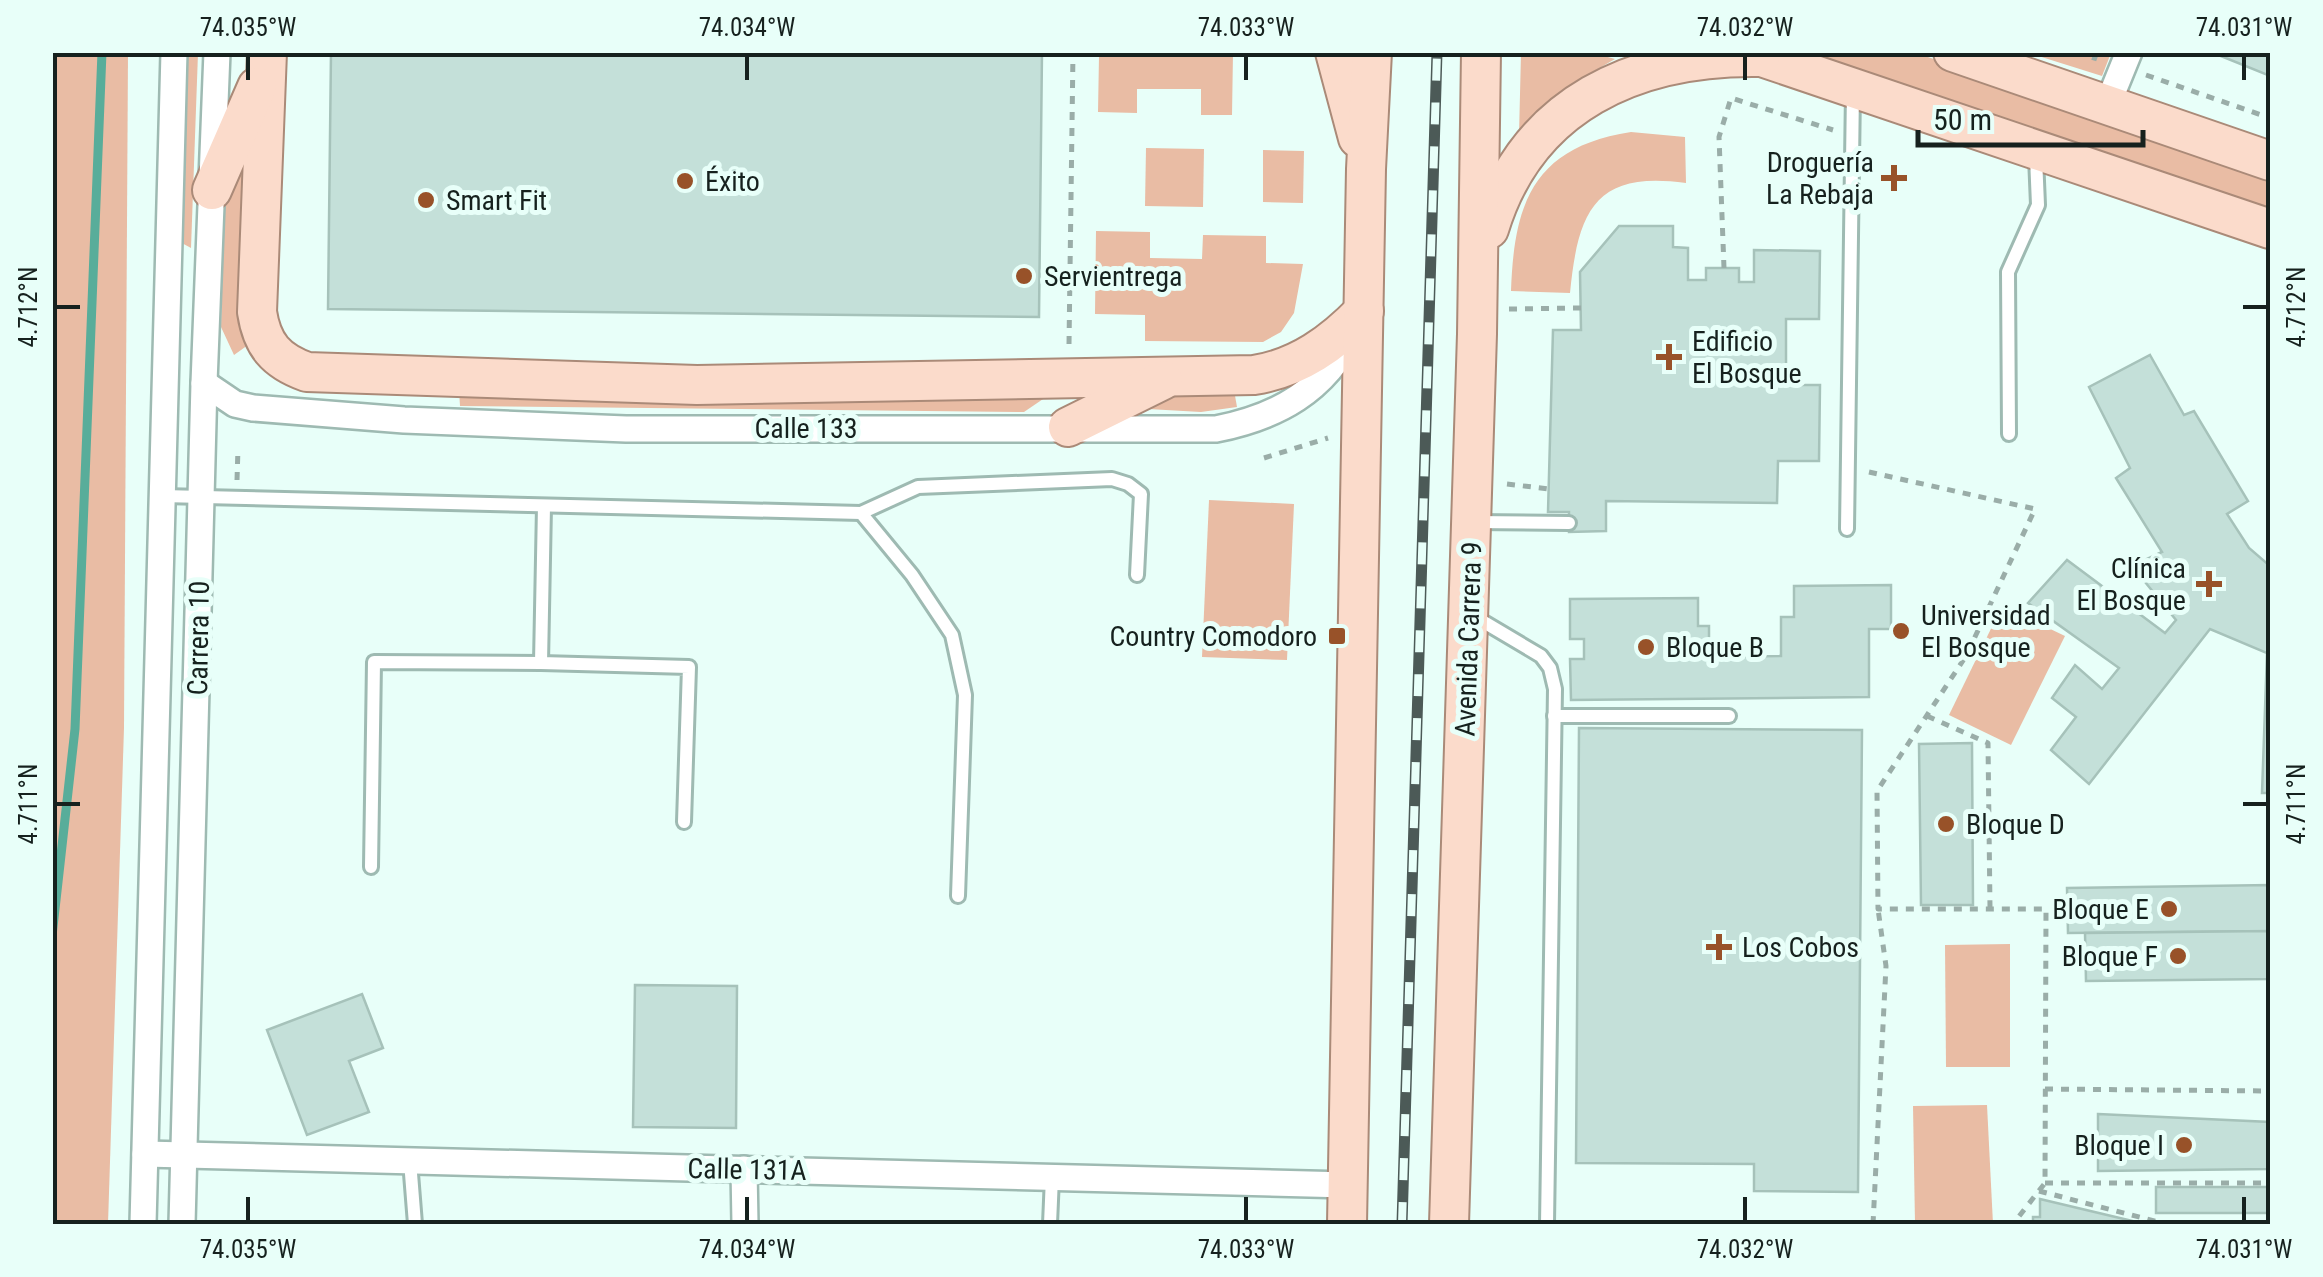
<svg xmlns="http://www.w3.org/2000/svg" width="2323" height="1277" viewBox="0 0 2323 1277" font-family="'Roboto Condensed',sans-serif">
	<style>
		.green { fill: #e9bca4 }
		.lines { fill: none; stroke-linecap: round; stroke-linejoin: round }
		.stream { stroke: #58ad9a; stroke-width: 9 }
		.building { fill: #c4e0d9; stroke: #a6c2ba; stroke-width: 2.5 }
		.service-casing { stroke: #9ebab2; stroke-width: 18 }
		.minor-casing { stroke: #9ebab2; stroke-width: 30 }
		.primary-casing { stroke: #aa8a78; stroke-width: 42 }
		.path { stroke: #9aada8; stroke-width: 5; stroke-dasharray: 8 8; stroke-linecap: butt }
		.service { stroke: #fff; stroke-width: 12 }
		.minor { stroke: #fff; stroke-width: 25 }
		.primary { stroke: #fbdbcb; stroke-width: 38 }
		.rail-casing { stroke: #4c5a57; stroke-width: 11 }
		.rail { stroke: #e8fff9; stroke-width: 8; stroke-dasharray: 22; stroke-linecap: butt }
		.ticks { fill: none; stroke: #16211e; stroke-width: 4 }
		.poi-dot { fill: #985229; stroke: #e8fff9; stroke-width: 4 }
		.labels { text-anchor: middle; stroke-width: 10; stroke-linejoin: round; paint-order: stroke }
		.poi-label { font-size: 28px; fill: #16211e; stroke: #e8fff9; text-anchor: start }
		.street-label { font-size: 28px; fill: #16211e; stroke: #e8fff9 }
		.neatline { fill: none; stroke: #16211e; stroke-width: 4 }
		.ticks-label { font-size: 25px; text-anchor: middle; fill: #16211e }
	</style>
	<rect width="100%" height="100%" fill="#e8fff9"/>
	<g class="green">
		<path d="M53,52l75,1 -4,675 -16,496h-56z"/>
		<path d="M1139,52l94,1 -1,62h-31v-26h-64v24l-39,-1 1,-56 39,1z"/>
		<path d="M187,53h11l-7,195 -11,-6z"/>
		<path d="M1521,53h72l22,6 -43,25 -53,51z"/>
		<path d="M1803,53h113l354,119v38z"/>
		<path d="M2029,53h82l-9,23z"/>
		<path d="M1631,132l54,5 1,46c-92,-13 -108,29 -116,110l-59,-2c3,-89 23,-144 120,-159z"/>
		<path d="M1146,148l58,1 -1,58 -58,-1z"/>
		<path d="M1263,150l41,1 -1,52 -40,-1z"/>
		<path d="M245,164l-7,148 10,33 -14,10 -13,-28 3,-130z"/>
		<path d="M1096,231l54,1v26l52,1 1,-24 63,1v27l37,1 -9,49 -13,19 -18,10 -118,-1v-26l-50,-1z"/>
		<path d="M459,389l587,8 -22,15 -564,-6z"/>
		<path d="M1193,389l41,1 3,17 -36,5 -53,-3z"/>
		<path d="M1209,500l85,4 -7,156 -85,-3z"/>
		<path d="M2002,606l63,30 -54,109 -62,-30z"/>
		<path d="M2010,944v123h-64l-1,-122z"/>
		<path d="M1987,1105l6,119h-78l-2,-118z"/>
	</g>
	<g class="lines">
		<path class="stream" d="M52,936l23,-207 27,-677"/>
	</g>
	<g class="building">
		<path d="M331,52h711l-3,265 -711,-8z"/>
		<path d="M2211,52h59v24z"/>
		<path d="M1619,226h54v21l15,1v32h18v-12h33v14h15v-32l66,1 -1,68h-33v66h34l-1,76h-41l-1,42 -171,-2v30l-37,1v-20h-21l5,-182h28l-1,-58z"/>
		<path d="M2150,355l34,60 10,-4 54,90 -21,13 22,34 21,18v227h-8l5,-140 -57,-24 -121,155 -38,-34 25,-33 -24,-19 23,-33 27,24 17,-21 -91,-65 39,-43 98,73 11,-13 -44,-54 30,-14 -46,-74 14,-10 -41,-81z"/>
		<path d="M1891,585v44h-22v68l-298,3 -1,-41h14v-20h-14v-40l128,-1v28h11v31l72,-1v-39h13v-31z"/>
		<path d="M1579,728l283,2 -4,462 -104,-1v-27l-178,-1z"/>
		<path d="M1972,743l1,162h-52l-2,-161z"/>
		<path d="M2270,885v46l-202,2 -1,-45z"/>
		<path d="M2270,931v48l-184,2 -1,-48z"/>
		<path d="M635,985l102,1 -1,142 -103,-1z"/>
		<path d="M362,994l21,54 -34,13 20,51 -62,23 -40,-105z"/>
		<path d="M2098,1114l172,8v47l-172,2z"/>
		<rect x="2156" y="1187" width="114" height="26"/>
		<path d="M2040,1199l105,25h-119h7v-7h7z"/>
	</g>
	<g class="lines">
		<defs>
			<g id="service">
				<path d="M2009,434l-1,-162 30,-67 -2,-48"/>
				<path d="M162,496l699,17 57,-26 194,-8 16,5 13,10 -4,81"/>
				<path d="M544,506l-3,157 148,4 -5,155"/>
				<path d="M861,513l51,62 40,60 13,60 -7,201"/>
				<path d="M1474,522l95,1"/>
				<path d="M1847,529l6,-439"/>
				<path d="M1472,615l69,41 9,12 5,21 -8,535"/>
				<path d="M1554,716h175"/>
				<path d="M371,867l3,-205 167,1"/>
				<path d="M410,1161l5,63"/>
				<path d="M1050,1224l2,-47"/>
			</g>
			<g id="minor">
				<path d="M2107,106l22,-54"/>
				<path d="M204,383l31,21 18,4 151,12 222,9h590c61,-12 109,-38 137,-96"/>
				<path d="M145,1154l1203,31"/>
				<path d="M744,1169l1,55"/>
				<path d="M143,1224l31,-1172"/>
				<path d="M182,1224l22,-841 13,-331"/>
			</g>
			<g id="primary">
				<path d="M267,52l-10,260c5,33 19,49 50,60l390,13 557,-10c45,-7 79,-32 110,-64"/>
				<path d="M1335,52l23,86"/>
				<path d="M1747,52l523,177"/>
				<path d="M1953,52l317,109"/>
				<path d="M212,190l45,-103"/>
				<path d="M1489,229c38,-126 147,-174 271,-172"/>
				<path d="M1068,427l95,-47"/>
				<path d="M1347,1224l19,-1055 6,-117"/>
				<path d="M1449,1224l28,-890 4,-282"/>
			</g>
		</defs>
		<use href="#service" class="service-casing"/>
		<use href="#minor" class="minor-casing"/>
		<use href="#primary" class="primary-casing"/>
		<g class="path">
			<path d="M2077,52l20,7"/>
			<path d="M2146,75l124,43"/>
			<path d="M1724,268l-5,-131 12,-39 102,32"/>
			<path d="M1509,309l72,-1"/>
			<path d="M1069,344l4,-292"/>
			<path d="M1264,458l64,-20"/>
			<path d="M1869,472l166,37 -69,147 -89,135 1,118h168l-1,274 -32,41"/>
			<path d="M237,480l1,-32"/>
			<path d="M1507,484l42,5"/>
			<path d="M1927,716l61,27 2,165"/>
			<path d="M2045,1089l225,2"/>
			<path d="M2045,1183h225"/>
			<path d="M2039,1191l127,33"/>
			<path d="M1873,1224l13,-258 -8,-57"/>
		</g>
		<use href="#service" class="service"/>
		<use href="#minor" class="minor"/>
		<use href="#primary" class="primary"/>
		<defs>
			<path id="rail" d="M1402,1224l35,-1172"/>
		</defs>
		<use href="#rail" class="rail-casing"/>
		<use href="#rail" class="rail"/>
	</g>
	<path class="ticks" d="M248,55v25M747,55v25M1246,55v25M1745,55v25M2244,55v25M55,307h25M2243,307h25M55,804h25M2243,804h25M248,1197v25M747,1197v25M1246,1197v25M1745,1197v25M2244,1197v25"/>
	<g class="poi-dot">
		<path d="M1889 163h10v10h10v10h-10v10h-10v-10h-10v-10h10z"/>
		<circle cx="685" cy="181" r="10"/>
		<circle cx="426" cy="200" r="10"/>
		<circle cx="1024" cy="276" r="10"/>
		<path d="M1664 342h10v10h10v10h-10v10h-10v-10h-10v-10h10z"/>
		<path d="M2204 569h10v10h10v10h-10v10h-10v-10h-10v-10h10z"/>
		<circle cx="1901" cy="631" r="10"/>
		<rect x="1327" y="626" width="20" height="20" rx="5"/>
		<circle cx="1646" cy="647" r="10"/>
		<circle cx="1946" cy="824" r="10"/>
		<circle cx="2169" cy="909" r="10"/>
		<path d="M1714 932h10v10h10v10h-10v10h-10v-10h-10v-10h10z"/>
		<circle cx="2178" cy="956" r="10"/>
		<circle cx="2184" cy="1145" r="10"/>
	</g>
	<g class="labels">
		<g class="poi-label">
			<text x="1874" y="172" text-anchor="end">Droguería<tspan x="1874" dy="32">La Rebaja</tspan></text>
			<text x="705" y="191">Éxito</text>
			<text x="446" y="210">Smart Fit</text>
			<text x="1044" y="286">Servientrega</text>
			<text x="1692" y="351">Edificio<tspan x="1692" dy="32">El Bosque</tspan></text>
			<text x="2186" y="578" text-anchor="end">Clínica<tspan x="2186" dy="32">El Bosque</tspan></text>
			<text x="1921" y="625">Universidad<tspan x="1921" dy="32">El Bosque</tspan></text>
			<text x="1317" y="646" text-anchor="end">Country Comodoro</text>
			<text x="1666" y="657">Bloque B</text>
			<text x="1966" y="834">Bloque D</text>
			<text x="2149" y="919" text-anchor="end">Bloque E</text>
			<text x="1742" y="957">Los Cobos</text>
			<text x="2158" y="966" text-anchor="end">Bloque F</text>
			<text x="2164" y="1155" text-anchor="end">Bloque I</text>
		</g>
		<g class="street-label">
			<text x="806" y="438">Calle 133</text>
			<text transform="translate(198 638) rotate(-89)" y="10">Carrera 10</text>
			<text transform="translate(1468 639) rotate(-88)" y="10">Avenida Carrera 9</text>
			<text transform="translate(747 1169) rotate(1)" y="10">Calle 131A</text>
		</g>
	</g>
	<rect width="2323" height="1277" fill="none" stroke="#e8fff9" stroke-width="110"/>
	<path d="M1918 130v15h225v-15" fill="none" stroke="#16211e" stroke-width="5"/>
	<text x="1933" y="130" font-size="30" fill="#16211e" stroke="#e8fff9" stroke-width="8" paint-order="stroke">50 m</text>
	<rect x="55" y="55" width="2213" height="1167" class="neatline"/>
	<g class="ticks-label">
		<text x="248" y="36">74.035°W</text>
		<text x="747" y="36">74.034°W</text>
		<text x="1246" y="36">74.033°W</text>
		<text x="1745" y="36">74.032°W</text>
		<text x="2244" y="36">74.031°W</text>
		<text transform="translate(28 307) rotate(-90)" y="9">4.712°N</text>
		<text transform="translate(2296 307) rotate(-90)" y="9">4.712°N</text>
		<text transform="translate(28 804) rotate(-90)" y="9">4.711°N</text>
		<text transform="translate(2296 804) rotate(-90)" y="9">4.711°N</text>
		<text x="248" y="1258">74.035°W</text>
		<text x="747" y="1258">74.034°W</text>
		<text x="1246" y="1258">74.033°W</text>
		<text x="1745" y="1258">74.032°W</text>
		<text x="2244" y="1258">74.031°W</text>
	</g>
</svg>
